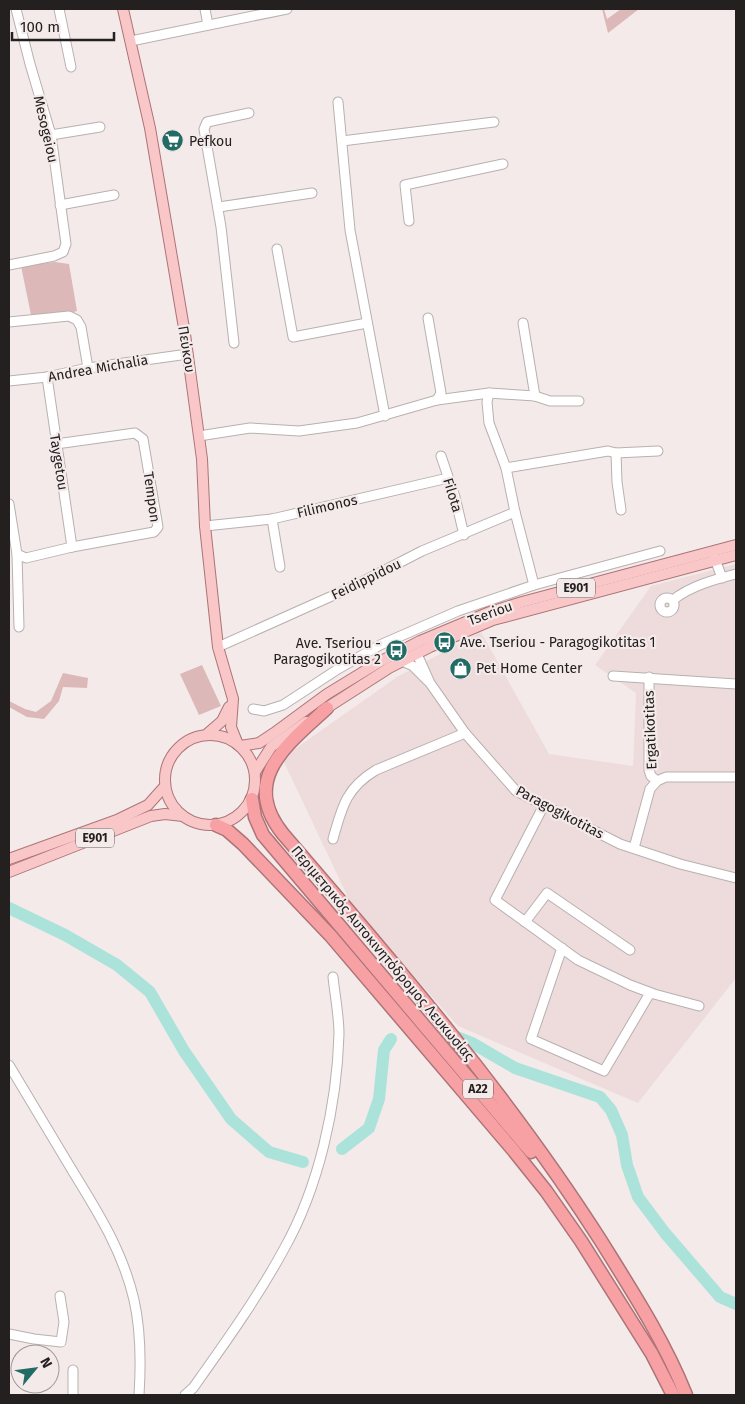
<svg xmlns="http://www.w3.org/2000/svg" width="745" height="1404" viewBox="0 0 745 1404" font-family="'Fira Sans',sans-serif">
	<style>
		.built { fill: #eedcdc }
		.green { fill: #dcb8b8 }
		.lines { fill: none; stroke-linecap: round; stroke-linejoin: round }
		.river { stroke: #abe3db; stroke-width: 12 }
		.minor-casing { stroke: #b9b0b0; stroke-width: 11 }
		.major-casing { stroke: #ad7476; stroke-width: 12 }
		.highway-casing { stroke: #ad7476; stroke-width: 15 }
		.minor { stroke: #fff; stroke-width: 9 }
		.major { stroke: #fac7c8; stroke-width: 10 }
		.highway { stroke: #f7a1a4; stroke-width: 12 }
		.labels { text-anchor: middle; stroke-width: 4.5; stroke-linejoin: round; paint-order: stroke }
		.shield { fill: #f4eaea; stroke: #625d5d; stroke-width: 1 }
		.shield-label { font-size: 12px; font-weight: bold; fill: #242020 }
		.street-label { font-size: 14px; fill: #242020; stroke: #f4eaea }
		.poi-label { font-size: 14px; fill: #242020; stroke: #f4eaea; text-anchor: start }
	</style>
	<rect width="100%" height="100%" fill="#f4eaea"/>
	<path class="built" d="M736,564v414l-98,125 -180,-77 -105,-118 -71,-150 115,-81 84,-45 68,122 84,12 3,-73 -41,-28 56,-79z"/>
	<g class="green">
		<path d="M602,9h2l3,10 14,-10h18l-31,24z"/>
		<path d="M55,262l14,2 8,47 -13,4h-33l-10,-49z"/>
		<path d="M202,665l19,41 -22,9 -19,-41z"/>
		<path d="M63,673l25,5 -1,10 -24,-1 -4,14 -15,18 -17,-2 -18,-10v-6l16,8 11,3 15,-11z"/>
	</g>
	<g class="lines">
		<g class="river">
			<path d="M9,908l56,27 52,30 33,27 34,59 47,68 38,33 34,10"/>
			<path d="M452,1035l20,8 43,25 85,29 11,13 11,25 5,30 11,32 27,36 55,64 16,7"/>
			<path d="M342,1149l27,-21 10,-29 5,-49 7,-11"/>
		</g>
		<defs>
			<g id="minor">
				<path d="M59,9l12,58"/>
				<path d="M205,9l3,16"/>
				<path d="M131,41l156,-32"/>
				<path d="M338,102l12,128 35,186"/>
				<path d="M51,135l49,-8"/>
				<path d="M342,141l152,-19"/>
				<path d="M60,205l54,-10"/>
				<path d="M219,207l93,-14"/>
				<path d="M409,221l-4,-36 98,-21"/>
				<path d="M277,249l16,88 74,-14"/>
				<path d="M9,265l45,-9 9,-4 3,-8 -15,-109 -21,-71 -14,-55"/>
				<path d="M428,318l13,75 -4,7"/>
				<path d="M9,322l60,-6 8,4 4,7 7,41"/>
				<path d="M523,323l12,73"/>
				<path d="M234,343l-13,-116 -17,-98 3,-7 42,-9"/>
				<path d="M47,377l25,170"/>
				<path d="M9,381l38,-4 41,-9 100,-14"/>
				<path d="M489,393l-2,9 2,21 17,45 9,44 19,73"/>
				<path d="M199,436l51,-8 49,3 58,-8 80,-23 52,-7 46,3 15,5h29"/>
				<path d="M616,453l1,29 4,28"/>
				<path d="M441,456l14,41 9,38"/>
				<path d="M506,468l102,-17 8,2 42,-2"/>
				<path d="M9,504l8,50 2,73"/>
				<path d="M272,519l8,48"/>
				<path d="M205,526l67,-7 176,-41"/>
				<path d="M17,554l9,4 46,-11 82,-15 4,-5 -15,-88 -8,-6 -79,11"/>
				<path d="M715,559l7,19"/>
				<circle cx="667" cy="605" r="7"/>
				<path d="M673,600c17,-14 43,-21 63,-26"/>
				<path d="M218,647l134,-60 70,-36 93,-39"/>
				<path d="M417,654l13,29 35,50 51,58 104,53 60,20 56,14"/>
				<path d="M402,661l11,5 15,15"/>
				<path d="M613,676l123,8"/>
				<path d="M649,677v93l2,6 6,5"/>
				<path d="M253,709l11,2 19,-6 55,-36 42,-24 78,-34 76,-26 126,-34"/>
				<path d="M544,805l-49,95 83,60 52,25 24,9 45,12"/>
				<path d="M333,839c9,-32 13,-51 43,-69l89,-37"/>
				<path d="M634,848l16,-59 7,-8 9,-4h70"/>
				<path d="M525,922l22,-29 83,57"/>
				<path d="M562,948l-31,91 73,32 46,-78"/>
				<path d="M9,1065c21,35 42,70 63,105 26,42 51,82 62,130 7,31 7,64 5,95"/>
				<path d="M9,1334l25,5 27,3 3,-20 -4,-26"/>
				<path d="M73,1370v25"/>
				<path d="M185,1395l8,-7c32,-45 65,-91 91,-139 35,-62 53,-144 55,-215 0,-18 -4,-38 -6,-57"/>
			</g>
			<g id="major">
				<path d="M123,9l27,119 35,206 17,125 3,67 13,121 15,52 -2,28 6,15"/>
				<path d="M322,711l67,-43 41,-21 63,-27 243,-65"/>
				<path d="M207,734l15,-13 7,-14"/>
				<circle cx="210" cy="780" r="45"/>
				<path d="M240,746l19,-3 15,-10 53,-39 54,-33 39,-20 67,-28 35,-11 214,-57"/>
				<path d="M255,772l16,-25 35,-25"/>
				<path d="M9,859l108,-39 31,-15 17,-19"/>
				<path d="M9,872l142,-56 14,-2 18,2"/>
			</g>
			<g id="highway">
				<path d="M327,708c-39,36 -88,71 -44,126 112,130 225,261 318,407 31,50 63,99 85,154"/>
				<path d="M252,799l3,18 8,18 268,317"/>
				<path d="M216,825l11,5 16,14 87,91 184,216 32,40 35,50 71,113 21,41"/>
			</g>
		</defs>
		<use href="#minor" class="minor-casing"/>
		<use href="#major" class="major-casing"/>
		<use href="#highway" class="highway-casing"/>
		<use href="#minor" class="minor"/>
		<use href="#major" class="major"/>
		<use href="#highway" class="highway"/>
	</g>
	<defs>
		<symbol id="supermarket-disc" viewBox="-11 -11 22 22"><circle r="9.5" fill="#236c65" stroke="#f4eaea"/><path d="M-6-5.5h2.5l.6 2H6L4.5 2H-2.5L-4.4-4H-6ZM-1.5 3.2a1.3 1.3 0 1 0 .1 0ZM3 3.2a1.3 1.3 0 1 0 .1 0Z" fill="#fff"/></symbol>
		<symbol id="bus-disc" viewBox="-11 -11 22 22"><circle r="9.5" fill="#236c65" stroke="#f4eaea"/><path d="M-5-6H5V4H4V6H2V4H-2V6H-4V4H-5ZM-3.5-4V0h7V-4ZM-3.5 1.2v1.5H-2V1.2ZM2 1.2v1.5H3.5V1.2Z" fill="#fff"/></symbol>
		<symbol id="shop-disc" viewBox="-11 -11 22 22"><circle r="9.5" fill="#236c65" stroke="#f4eaea"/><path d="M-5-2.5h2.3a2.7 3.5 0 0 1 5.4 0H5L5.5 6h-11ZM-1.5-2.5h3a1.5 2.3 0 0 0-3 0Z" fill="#fff"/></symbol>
	</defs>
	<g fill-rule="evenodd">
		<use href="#supermarket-disc" x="160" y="128" width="25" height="25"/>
		<use href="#bus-disc" x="432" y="630" width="25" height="25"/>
		<use href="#bus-disc" x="384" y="638" width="25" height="25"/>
		<use href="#shop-disc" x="448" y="656" width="25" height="25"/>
	</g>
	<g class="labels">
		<g class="shield">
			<rect x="557" y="578.5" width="38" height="19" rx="4"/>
			<rect x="76" y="828.5" width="38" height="19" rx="4"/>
			<rect x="463" y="1079.5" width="30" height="19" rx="4"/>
		</g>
		<g class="shield-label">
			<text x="576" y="592">E901</text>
			<text x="95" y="842">E901</text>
			<text x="478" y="1093">A22</text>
		</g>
		<g class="street-label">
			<text transform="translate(46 129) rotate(77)" y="5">Mesogeiou</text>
			<text transform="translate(187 349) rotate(81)" y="5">Πεύκου</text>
			<text transform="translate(98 368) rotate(-10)" y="5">Andrea Michalia</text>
			<text transform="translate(59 462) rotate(81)" y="5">Taygetou</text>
			<text transform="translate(453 495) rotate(73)" y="5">Filota</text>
			<text transform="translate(152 497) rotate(82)" y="5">Tempon</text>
			<text transform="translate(327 506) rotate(-13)" y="5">Filimonos</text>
			<text transform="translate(366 579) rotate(-26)" y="5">Feidippidou</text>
			<text transform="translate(490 613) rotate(-20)" y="5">Tseriou</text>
			<text transform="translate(650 730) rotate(-92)" y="5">Ergatikotitas</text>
			<text transform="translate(560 812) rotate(28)" y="5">Paragogikotitas</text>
			<text transform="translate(383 953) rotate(50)" y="5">Περιμετρικός Αυτοκινητόδρομος Λευκωσίας</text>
		</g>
		<g class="poi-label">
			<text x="189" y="146">Pefkou</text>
			<text x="460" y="647">Ave. Tseriou - Paragogikotitas 1</text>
			<text x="381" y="648" text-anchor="end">Ave. Tseriou -<tspan x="381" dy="16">Paragogikotitas 2</tspan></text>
			<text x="476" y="673">Pet Home Center</text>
		</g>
	</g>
	<rect width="745" height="1404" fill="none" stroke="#242020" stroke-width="20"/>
	<g transform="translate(35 1369) rotate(61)"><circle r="24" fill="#f4eaea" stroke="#a19999"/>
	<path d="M0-4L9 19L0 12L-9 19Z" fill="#236c65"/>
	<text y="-8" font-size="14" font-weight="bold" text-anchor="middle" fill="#242020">N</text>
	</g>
	<path d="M12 32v8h102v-8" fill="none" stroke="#242020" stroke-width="2.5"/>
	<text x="20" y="32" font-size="15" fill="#242020" stroke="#f4eaea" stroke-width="4" paint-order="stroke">100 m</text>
</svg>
